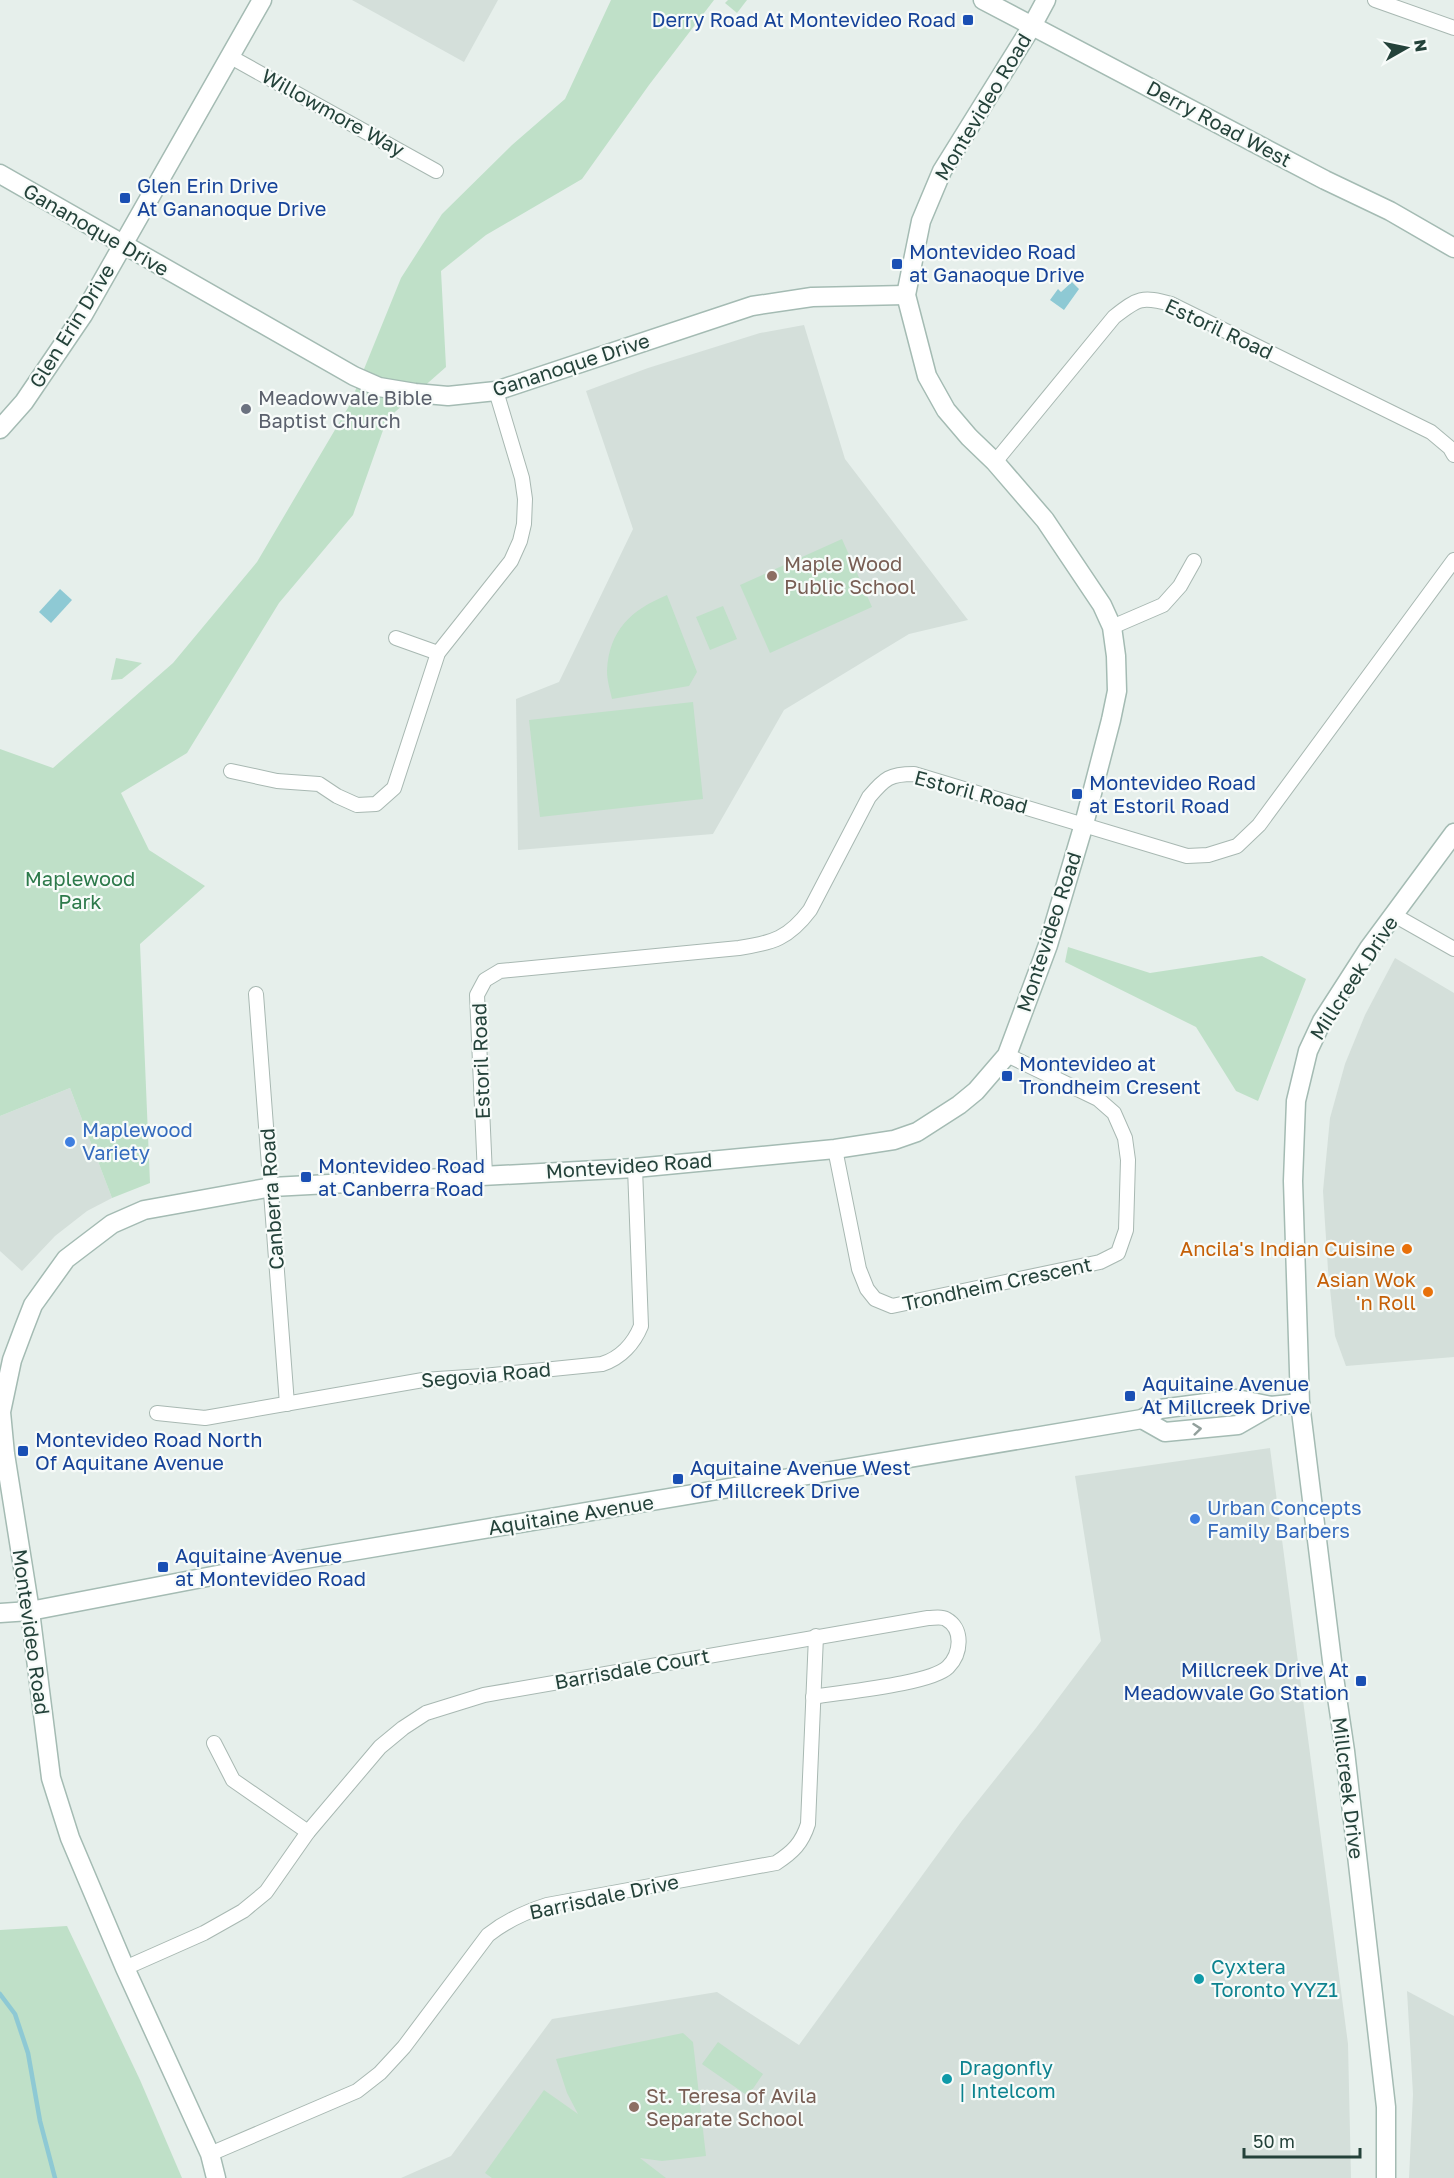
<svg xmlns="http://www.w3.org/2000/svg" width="1454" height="2178" viewBox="0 0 1454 2178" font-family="'Golos Text',sans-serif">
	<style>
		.built { fill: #d4dfda }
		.green { fill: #bfe0c8 }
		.water { fill: #8ec9d4 }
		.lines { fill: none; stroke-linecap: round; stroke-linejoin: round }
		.stream { stroke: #8ec9d4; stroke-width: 4.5 }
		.street-casing { stroke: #a8b8b2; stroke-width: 16 }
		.secondary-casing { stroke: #a4bbb3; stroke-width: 21 }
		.street { stroke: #fff; stroke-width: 14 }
		.secondary { stroke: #fff; stroke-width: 18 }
		.oneway { stroke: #92a09c }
		.transit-dot { fill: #1a4fb4; stroke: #f7fbf9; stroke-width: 2 }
		.worship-dot { fill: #6b7280; stroke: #f7fbf9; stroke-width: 2 }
		.education-dot { fill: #8d6e63; stroke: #f7fbf9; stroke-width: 2 }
		.shop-dot { fill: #3f7fe0; stroke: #f7fbf9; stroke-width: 2 }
		.food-dot { fill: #e8710a; stroke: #f7fbf9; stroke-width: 2 }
		.culture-dot { fill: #0f9aa8; stroke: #f7fbf9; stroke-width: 2 }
		.labels { text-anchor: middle; stroke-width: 4.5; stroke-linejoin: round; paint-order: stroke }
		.transit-label { font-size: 20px; fill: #164399; stroke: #f7fbf9; text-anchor: start }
		.street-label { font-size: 20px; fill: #24423a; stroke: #f7fbf9 }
		.worship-label { font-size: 20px; fill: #5b616d; stroke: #f7fbf9; text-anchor: start }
		.education-label { font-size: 20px; fill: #785e54; stroke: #f7fbf9; text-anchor: start }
		.park-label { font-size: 20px; fill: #2d7a4b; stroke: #f7fbf9 }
		.shop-label { font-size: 20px; fill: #366cbe; stroke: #f7fbf9; text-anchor: start }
		.food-label { font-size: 20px; fill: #c56008; stroke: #f7fbf9; text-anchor: end }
		.culture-label { font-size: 20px; fill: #0d838f; stroke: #f7fbf9; text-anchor: start }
	</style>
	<rect width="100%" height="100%" fill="#e6efeb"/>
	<g class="built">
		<path d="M352,0h146l-34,62z"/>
		<path d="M804,325l41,134 123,161 -59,14 -125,76 -71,124 -195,16 -2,-151 43,-17 74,-153 -47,-138 62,-23 112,-35z"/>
		<path d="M1395,958l59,35v364l-108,9 -11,-30 -7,-66 -5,-79 7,-73 15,-54 20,-49z"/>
		<path d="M70,1088l42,110 -25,13 -32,25 -33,35 -22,-20v-135z"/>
		<path d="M1270,1448l78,596 3,134h-950l50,-22 101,-137 165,-27 82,53 162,-223 75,-94 65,-87 -26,-165z"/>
		<path d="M1407,1991l47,25v162h-45l4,-84z"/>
	</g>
	<g class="green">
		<path d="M611,0h103l-65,85 -67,94 -96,56 -45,36 5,96 -59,52 -34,96 -74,88 -92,150 -66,40 28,57 56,36 -65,58 10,239 -38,15 -42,-110 -70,28v-367l53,19 120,-105 84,-101 92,-156 52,-128 41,-64 70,-69 53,-46z"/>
		<path d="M728,0h19l-10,13 -12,-10z"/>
		<path d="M842,539l30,68 -102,46 -30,-68z"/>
		<path d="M667,595l30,77 -8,14 -77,13c-2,-9 -5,-19 -5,-28 2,-41 24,-61 60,-76z"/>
		<path d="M723,606l14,33 -27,11 -14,-33z"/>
		<path d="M116,658l26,5 -20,16 -11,1z"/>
		<path d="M693,702l10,97 -163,18 -11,-97z"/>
		<path d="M1068,947l82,26 112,-17 44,23 -48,122 -22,-10 -40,-64 -131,-65z"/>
		<path d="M67,1926l73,154 42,98h-182v-248z"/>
		<path d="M683,2033l10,9 13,114 -44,5 -22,-3 26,20h-174l-7,-5 59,-83 34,24 -11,-21 -11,-34z"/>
		<path d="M718,2042l45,32 -15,22 -46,-32z"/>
	</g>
	<g class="water">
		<path d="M1072,282l7,7 -15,21 -14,-10 8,-11 3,3z"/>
		<path d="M60,589l12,11 -21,23 -12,-11z"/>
	</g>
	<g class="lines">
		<path class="stream" d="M0,1994l15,20 13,39 12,68 15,57"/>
		<defs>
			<g id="street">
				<path d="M1375,0l79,28"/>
				<path d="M229,56l207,115"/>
				<path d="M995,462l119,-145c24,-19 28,-21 57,-13l260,128 19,16 4,7"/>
				<path d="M1112,627l51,-22 17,-19 14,-25"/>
				<path d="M396,638l42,15"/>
				<path d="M231,771l46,10 42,3 18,12 20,9 19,-1 18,-16 44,-135 73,-92 9,-20 4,-17 1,-25 -3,-21 -26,-87"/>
				<path d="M1394,915l60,34"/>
				<path d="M256,994l31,410"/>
				<path d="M835,1149l24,120 8,20 8,10 17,7 208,-44 18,-9 8,-23 2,-70 -3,-22 -11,-25 -16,-14 -91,-44"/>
				<path d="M485,1175l-8,-180 8,-15 15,-9 239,-23c34,-5 50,-10 71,-38l59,-113c16,-19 21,-23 45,-23l273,82 21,-1 29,-9 22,-21 195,-265"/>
				<path d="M157,1413l48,5 218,-38 60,-4 119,-12c19,-6 32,-21 39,-38l-6,-158"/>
				<path d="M214,1743l19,37 75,52"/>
				<path d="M125,1968l79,-35 39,-22 23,-19 42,-60 72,-85 23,-19 23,-15 58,-18 444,-77c6,0 13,-2 18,1 18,10 15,35 2,48 -17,17 -107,25 -135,30"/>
				<path d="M210,2154l147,-63 23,-18 24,-26 84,-112c19,-15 37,-23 59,-30l229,-42c17,-11 26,-20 32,-39l8,-188"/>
			</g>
			<g id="secondary">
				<path d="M983,0l342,180 65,31 64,37"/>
				<path d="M0,174l354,202 25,11 36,6 33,3 48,-5 256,-85 60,-9 94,-2"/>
				<path d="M0,429l24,-27 59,-87 179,-315"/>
				<path d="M1142,1419l23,13 73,-7 33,-19"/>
				<path d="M0,1613l30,-2 245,-47 867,-145 18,-10 77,-10 34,7 29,-3"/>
				<path d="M216,2178l-6,-24 -85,-186 -55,-130 -19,-60 -21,-167 -25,-157 -4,-42 11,-52 12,-32 9,-23 33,-46 46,-35 32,-14 128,-23 363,-19 200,-19 59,-9 23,-8 42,-27 17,-14 31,-36 41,-110 36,-121 27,-104 6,-29 -1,-35 -4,-29 -10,-22 -57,-85 -50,-58 -26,-25 -23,-27 -19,-34 -21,-81 15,-74 21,-50 90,-145 14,-26"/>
				<path d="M1386,2178v-71l-41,-356 -11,-74 -34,-274 -7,-222 3,-80 12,-50 14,-30 47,-73 85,-115"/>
			</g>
		</defs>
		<use href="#street" class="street-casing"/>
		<use href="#secondary" class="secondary-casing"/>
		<use href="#street" class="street"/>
		<use href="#secondary" class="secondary"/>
	</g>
	<defs><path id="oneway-chevron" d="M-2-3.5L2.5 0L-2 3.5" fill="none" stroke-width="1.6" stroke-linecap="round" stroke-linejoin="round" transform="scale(1.5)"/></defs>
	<use class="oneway" href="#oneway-chevron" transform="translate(1197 1429) rotate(-6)"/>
	<g class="transit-dot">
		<rect x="962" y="14" width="12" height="12" rx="3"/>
		<rect x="119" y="192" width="12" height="12" rx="3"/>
		<rect x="891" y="258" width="12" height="12" rx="3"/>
		<rect x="1071" y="788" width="12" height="12" rx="3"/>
		<rect x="1001" y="1070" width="12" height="12" rx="3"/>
		<rect x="300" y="1171" width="12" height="12" rx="3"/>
		<rect x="1124" y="1390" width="12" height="12" rx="3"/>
		<rect x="17" y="1445" width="12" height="12" rx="3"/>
		<rect x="672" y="1473" width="12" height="12" rx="3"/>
		<rect x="157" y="1561" width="12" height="12" rx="3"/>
		<rect x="1355" y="1675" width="12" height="12" rx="3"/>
	</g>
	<circle class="worship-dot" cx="246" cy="409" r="6"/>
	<g class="education-dot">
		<circle cx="772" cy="576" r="6"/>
		<circle cx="634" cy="2107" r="6"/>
	</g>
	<g class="shop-dot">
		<circle cx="70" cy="1142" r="6"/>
		<circle cx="1195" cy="1519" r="6"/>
	</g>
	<g class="food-dot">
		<circle cx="1407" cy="1249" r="6"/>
		<circle cx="1428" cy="1292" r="6"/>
	</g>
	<g class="culture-dot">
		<circle cx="1199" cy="1979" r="6"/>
		<circle cx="947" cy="2079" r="6"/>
	</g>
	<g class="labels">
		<g class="transit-label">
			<text x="956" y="27" text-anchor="end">Derry Road At Montevideo Road</text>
			<text x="137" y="193">Glen Erin Drive<tspan x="137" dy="23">At Gananoque Drive</tspan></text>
			<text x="909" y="259">Montevideo Road<tspan x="909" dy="23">at Ganaoque Drive</tspan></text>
			<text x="1089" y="790">Montevideo Road<tspan x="1089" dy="23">at Estoril Road</tspan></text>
			<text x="1019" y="1071">Montevideo at<tspan x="1019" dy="23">Trondheim Cresent</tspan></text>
			<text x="318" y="1173">Montevideo Road<tspan x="318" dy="23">at Canberra Road</tspan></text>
			<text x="1142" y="1391">Aquitaine Avenue<tspan x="1142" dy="23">At Millcreek Drive</tspan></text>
			<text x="35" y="1447">Montevideo Road North<tspan x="35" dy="23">Of Aquitane Avenue</tspan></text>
			<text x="690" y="1475">Aquitaine Avenue West<tspan x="690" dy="23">Of Millcreek Drive</tspan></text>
			<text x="175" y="1563">Aquitaine Avenue<tspan x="175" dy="23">at Montevideo Road</tspan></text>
			<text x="1349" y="1677" text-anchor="end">Millcreek Drive At<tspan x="1349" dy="23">Meadowvale Go Station</tspan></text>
		</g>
		<g class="street-label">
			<text transform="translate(983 107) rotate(-59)" y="7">Montevideo Road</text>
			<text transform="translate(333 113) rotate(29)" y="7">Willowmore Way</text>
			<text transform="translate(1219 124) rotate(28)" y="7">Derry Road West</text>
			<text transform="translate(96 230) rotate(30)" y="7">Gananoque Drive</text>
			<text transform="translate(72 326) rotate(-58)" y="7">Glen Erin Drive</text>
			<text transform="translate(1219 329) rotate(25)" y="7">Estoril Road</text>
			<text transform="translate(571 365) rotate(-18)" y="7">Gananoque Drive</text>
			<text transform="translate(971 792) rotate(15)" y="7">Estoril Road</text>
			<text transform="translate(1049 932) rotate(-72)" y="7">Montevideo Road</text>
			<text transform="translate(1354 978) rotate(-57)" y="7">Millcreek Drive</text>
			<text transform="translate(481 1061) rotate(-92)" y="7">Estoril Road</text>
			<text transform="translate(629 1166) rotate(-4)" y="7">Montevideo Road</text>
			<text transform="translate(272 1199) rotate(-94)" y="7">Canberra Road</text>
			<text transform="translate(997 1284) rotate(-12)" y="7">Trondheim Crescent</text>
			<text transform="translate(486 1375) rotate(-5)" y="7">Segovia Road</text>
			<text transform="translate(571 1515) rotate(-9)" y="7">Aquitaine Avenue</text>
			<text transform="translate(31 1632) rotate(82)" y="7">Montevideo Road</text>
			<text transform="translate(632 1669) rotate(-10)" y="7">Barrisdale Court</text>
			<text transform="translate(1348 1788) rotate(83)" y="7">Millcreek Drive</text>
			<text transform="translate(604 1897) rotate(-12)" y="7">Barrisdale Drive</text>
		</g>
		<g class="worship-label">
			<text x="258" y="405">Meadowvale Bible<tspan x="258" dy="23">Baptist Church</tspan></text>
		</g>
		<g class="education-label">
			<text x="784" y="571">Maple Wood<tspan x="784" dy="23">Public School</tspan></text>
			<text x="646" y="2103">St. Teresa of Avila<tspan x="646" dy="23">Separate School</tspan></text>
		</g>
		<g class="park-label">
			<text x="80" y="886">Maplewood<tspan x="80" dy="23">Park</tspan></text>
		</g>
		<g class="shop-label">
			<text x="82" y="1137">Maplewood<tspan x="82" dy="23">Variety</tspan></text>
			<text x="1207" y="1515">Urban Concepts<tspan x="1207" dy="23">Family Barbers</tspan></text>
		</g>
		<g class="food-label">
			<text x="1395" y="1256">Ancila's Indian Cuisine</text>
			<text x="1416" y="1287">Asian Wok<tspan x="1416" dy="23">'n Roll</tspan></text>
		</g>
		<g class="culture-label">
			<text x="1211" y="1974">Cyxtera<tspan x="1211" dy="23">Toronto YYZ1</tspan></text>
			<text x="959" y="2075">Dragonfly<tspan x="959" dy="23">| Intelcom</tspan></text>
		</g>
	</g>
	<g transform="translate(1406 48) rotate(81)" stroke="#f7fbf9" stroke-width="4.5" paint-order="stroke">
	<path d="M0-4.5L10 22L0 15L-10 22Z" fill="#24423a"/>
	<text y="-9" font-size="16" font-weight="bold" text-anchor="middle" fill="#24423a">N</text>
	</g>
	<path d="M1244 2148v9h116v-9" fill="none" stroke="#24423a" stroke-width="3"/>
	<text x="1253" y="2148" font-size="18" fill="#24423a" stroke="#f7fbf9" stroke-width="4.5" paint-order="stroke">50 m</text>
</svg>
